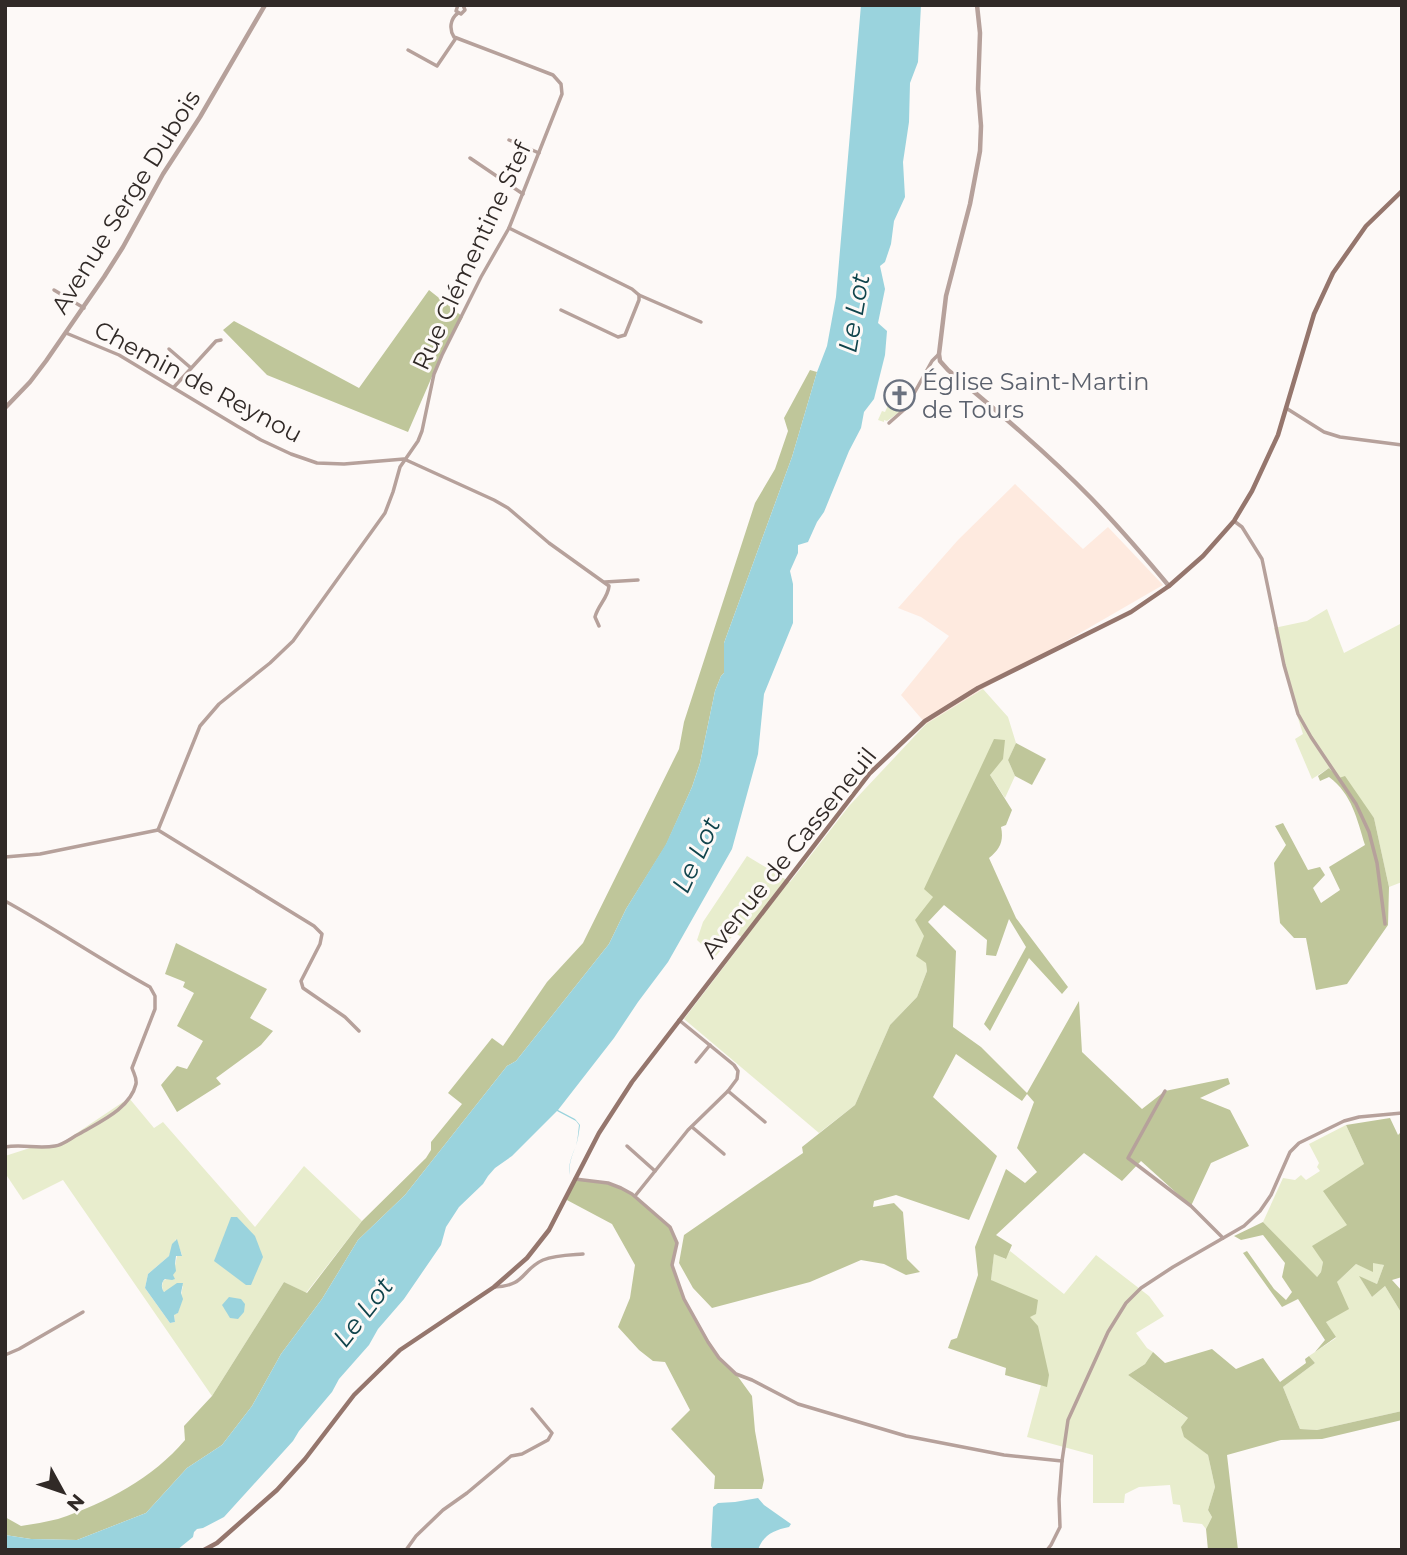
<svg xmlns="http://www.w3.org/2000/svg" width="1407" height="1555" viewBox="0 0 1407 1555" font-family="Montserrat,sans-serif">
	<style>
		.built { fill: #feeadf }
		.green { fill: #e8edcd; fill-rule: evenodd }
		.forest { fill: #bfc69a }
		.water { fill: #9ad3dd }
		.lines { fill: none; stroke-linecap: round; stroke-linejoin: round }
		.minor { stroke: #b6a19b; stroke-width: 3.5 }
		.tertiary { stroke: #b6a19b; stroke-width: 4.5 }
		.secondary { stroke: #95766d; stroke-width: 4.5 }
		.labels { text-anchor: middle; stroke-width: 6; stroke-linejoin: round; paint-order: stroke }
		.street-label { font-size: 24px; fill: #312a27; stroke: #fdf9f7 }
		.worship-label { font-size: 24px; fill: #5b616d; stroke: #fdf9f7; text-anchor: start }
		.water-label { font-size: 26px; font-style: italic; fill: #10444c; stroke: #fdf9f7 }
	</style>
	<rect width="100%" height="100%" fill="#fdf9f7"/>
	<path class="built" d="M1015,484l68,65 25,-22 55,58 -180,104 -57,35 -25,-29 48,-59 -28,-19 -23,-9 60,-68z"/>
	<g class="green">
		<path d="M904,393l7,3 -6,12 -18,13 -3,-1v2l-6,-2 4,-9 3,1 5,-11 9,3z"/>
		<path d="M1327,609l17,44 58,-30v259l-13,5 -15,-69 -45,-50 -17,11 -17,-40 8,-5 -7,-22 -22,-84 33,-7z"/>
		<path d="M983,689l25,28 8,26 -8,17 7,16 -10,22 -15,-23 15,-35 -72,157 -9,39 3,35 -10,26 -27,28 -35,80 -36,28 -135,-114 61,-80 -10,-6 -20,24 -18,-17 6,-18 44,-66 43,26 59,-76 77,-82z"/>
		<path d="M129,1098l25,30 9,-6 92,105 49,-61 58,55 -56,72 -22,-11 -72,114 -149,-216 -40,20 -18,-27v-17l28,-9h23zM176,1239l6,16 -5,1 -4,19 -10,6 -1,5 1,6 20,-6c-3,9 -1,20 -6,28h-3l1,8 -5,1 -25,-35 3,-14 21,-18z"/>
		<path d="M1346,1125l18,39 -16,62 -25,36 -2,10 -5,6 -53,-56 20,-44 12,2 6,-5 5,5 14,-9 -3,-4 2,-4 -10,-19z"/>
		<path d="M1010,1251l54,43 32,-39 53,41 15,20 -28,17 11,15 6,4 -8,12 -17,11 61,44 -5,17 24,19 7,32 -7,23 4,7 -6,12 -4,-5 -19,-2 -3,-17 -7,-1 -3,-19 -31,2 -14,7 -1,9h-31v-48l-66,-18 14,-52 6,1 -18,-69 -38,-37 3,-27 11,6z"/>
		<path d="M1373,1262l11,3 -7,19 -17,-7 12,20 13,-11 17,28v97l-85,19 -17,-1 -17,-42 32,-24 -6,-7 27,-18 -10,-16 11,-40 19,-18 17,7z"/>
	</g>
	<g class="forest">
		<path d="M429,290l34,27 -23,41 -32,74 -141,-57 -44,-45 11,-9 125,67z"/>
		<path d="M810,370l7,2 -25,85 -68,186v30l-3,3 -6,15 -15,72 -8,24 -26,58 -40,64 -17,35 -93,117 -9,5 -102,129 -47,45 -36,59 -41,55 -29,52 -30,39 -35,23 -41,45 -69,27 -46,-1 -26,-4v-18l16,9c12,-2 25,-4 37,-7 48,-16 95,-41 127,-79l-1,-14 28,-30 72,-114 23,11 55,-72 64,-63 5,-8v-8l31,-38 -14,-11 44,-55 11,8 44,-64 36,-39 96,-194 5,-27 71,-219 20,-34 13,-38 -4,-13z"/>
		<path d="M994,739l11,1 -2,19 -13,16 22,35 -6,15 -5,2c3,14 -1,22 -12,31l27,60 52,69 -6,7 -33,-36 -39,73 -6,-7 42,-77 -17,-28 -13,37 -10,-1 1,-15 -43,-35 -16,17 28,29 -3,76 28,20 46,46 52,-92 3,51 60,57 23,-18 63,-13 2,6 -30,14 30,12 19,36 -38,17 -20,43 -50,-45 -19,20 -38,-28 -88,82 16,10 -6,14 -12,-5 -3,26 47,20 -2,14 -6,3 8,9 11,49 -2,12 -42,-12 1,-7 -58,-20 3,-8 6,-2 21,-63 -3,-28 31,-78 19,14 12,-11 -20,-24 17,-46 -7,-8 -5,7 -66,-47 -23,43 64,59 -28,64 -73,-25 -22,6 -1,6 21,-4 9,9 4,47 13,13 -14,3 -22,-11 -23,-4 -51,22 -98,26 -19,-20 -14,-25 5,-28 119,-82 -1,-6 53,-42 35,-80 27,-28 10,-26 -1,-8 -10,-7 8,-20 -9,-16 18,-23 -9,-8z"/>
		<path d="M1016,743l30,16 -14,26 -17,-9 -7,-16z"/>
		<path d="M1329,768l10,10 6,-2 29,42 15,69 -1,38 -41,59 -31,6 -10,-52h-12l-14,-15 -6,-60 12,-18 -11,-19 8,-3 25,47 12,-3 5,8 -12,13 8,15 19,-13 -11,-23 36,-22c-8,-26 -13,-51 -36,-68l-9,4 -2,-5z"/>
		<path d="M176,943l91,46 -17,29 23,13 -12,14 -45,33 5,6 -44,28 -16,-27 16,-19 10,3 16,-28 -26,-15 17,-33 -11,-6 2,-5 -20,-8z"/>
		<path d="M1390,1118l8,17 4,-4v146l-10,3 10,11v23l-17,-28 -13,11 -13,-21 18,8 7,-19 -11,-2v9l-17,-8 -19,18 12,27 -23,13 10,15 -21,15 10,-12 -27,-41 -16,8 -39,-54 4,-2 27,38 12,11 6,-8 -10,-15 3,-14 -22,-28 -22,5 -7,-4 29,-14 54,55 4,-5 2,-10 -11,-16 35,-21 -24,-34 41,-27 -18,-39z"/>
		<path d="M575,1179l33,4 24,11 38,33 7,16 -5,22 12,34 35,59 17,16 16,22 3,35 9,49 -2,9h-48l1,-13 -44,-47 19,-19 -25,-48 -12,-1 -14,-11 -21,-23 12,-29 5,-33 -23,-41 -47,-25z"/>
		<path d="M1212,1349l24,20 27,-11 17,24 26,-19 -1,-4 4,-3 6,7 -32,24 17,42 17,1 85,-19v9l-80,19 -41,1 -54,15 11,95h-30l-2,-21 6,-12 -4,-7 7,-23 -7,-32 -24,-18 -3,-10 7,-9 -60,-43 17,-11 8,-12 12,11z"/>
	</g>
	<g class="water">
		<path d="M861,5h60l-3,57 -8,21 -1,39 -6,40 2,35 -11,24 -3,23 -6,18 -5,4 5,23 -7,34 9,8 -2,24 -11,44 -10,13 -3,16 -12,23 -25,61 -7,10 -9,20 -10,3v8l-8,18 3,13v39l-29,71 -6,60 -26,95 -64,113 -30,40 -24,36 -56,72 17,9 5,6c-1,7 -2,16 -5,23 -4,11 -6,15 -5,27 -2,-10 1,-17 5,-27 3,-7 3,-16 4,-23l-3,-4 -19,-10 -45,45 -17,12 -7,8 -5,8 -24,23 -13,20 -5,18 -37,54 -26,30 -9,16 -30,34 -7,13 -33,39 -6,10 -69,76 -21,11 -6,1 -3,3 -1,5 -16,13h-172v-15l26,4 46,1 69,-27 41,-45 35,-23 30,-39 29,-52 41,-55 36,-59 47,-45 102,-129 9,-5 93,-117 17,-35 40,-65 26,-57 8,-24 15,-72 6,-15 3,-3v-30l68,-186 25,-85 10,-26 9,-49z"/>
		<path d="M231,1217h6l18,19 8,21 -12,28h-5l-32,-24z"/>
		<path d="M177,1239l5,17h-6l-1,8 1,7 -3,4 2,4 -3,1 -7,-1c-4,3 -4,9 -1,13l13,-9h6l-2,10 2,6 -5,14 -4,2 1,7 -5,1 -25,-35 3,-14 21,-18 3,-12z"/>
		<path d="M229,1297l12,2 4,5 -1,8 -6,7 -8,-1 -8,-13z"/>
		<path d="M758,1498l6,7 27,19 -2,3c-15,3 -26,8 -31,23h-45l-2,-4 2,-39 5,-4 17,-1z"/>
	</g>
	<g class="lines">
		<g class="minor">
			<path d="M458,5l-2,6 5,3 4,-4 -2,-5"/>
			<path d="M408,50l29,16 19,-28"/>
			<path d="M509,140l30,13"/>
			<path d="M470,158l53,36"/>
			<path d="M509,228l123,61 7,6v5l-14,35 -7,2 -57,-27"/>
			<path d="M54,290l30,18"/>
			<path d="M639,295l62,27"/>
			<path d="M66,333l53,22 118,71 24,14 30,14 26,9 27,1 60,-5 90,41 14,8 41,35 60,43c-1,12 -11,19 -14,31l4,9"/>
			<path d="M169,349l22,19"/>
			<path d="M174,387l42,-46 5,-1"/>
			<path d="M1286,408l38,24 16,5 62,8"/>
			<path d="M889,423l17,-15 26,-47 7,-7"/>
			<path d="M1234,521l8,6 20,32 22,106 14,49 13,23 45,67 13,28 8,31 8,61"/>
			<path d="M605,582l33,-2"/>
			<path d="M158,830l42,-104 19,-22 51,-41 23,-22 92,-128 8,-21 7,-25 18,-26 4,-10 12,-57 8,-19 39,-78 28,-49 53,-134 -1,-10 -8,-9 -99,-38c-5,-8 -4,-18 4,-24"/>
			<path d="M158,830l156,96 8,8 -2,10 -19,37 2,7 42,29 14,14"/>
			<path d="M5,857l35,-3 118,-24"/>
			<path d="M5,901c49,27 96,59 145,86l5,9v13l-23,59c2,6 5,10 4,16 -6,25 -37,38 -57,50 -8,4 -16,11 -24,12 -17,3 -33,-2 -50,1"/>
			<path d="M696,1062l14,-17"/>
			<path d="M728,1091l37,31"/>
			<path d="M1165,1091l-37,67 63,48 32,32"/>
			<path d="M692,1127l32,27"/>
			<path d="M627,1146l28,25"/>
			<path d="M575,1179l33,4 13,5 11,6 38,33 7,16 -5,22 12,34 24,43 11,16 17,16 16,6 46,24 108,32 98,19 58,6"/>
			<path d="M635,1196l53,-66 40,-39 9,-12 1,-8 -4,-6 -55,-45"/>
			<path d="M494,1287c32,-1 27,-17 49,-27 12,-5 27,-5 40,-6"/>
			<path d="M5,1355l14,-6 64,-37"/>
			<path d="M406,1550l10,-14 27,-26 24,-17 44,-37 11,-2 26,-14 4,-7 -20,-24"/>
			<path d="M1047,1550l4,-5 9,-18 -1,-28 3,-38 6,-41 40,-88 18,-29 15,-15 32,-21 71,-41 16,-15 11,-16 19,-43 9,-9 45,-22 15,-4 43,-4"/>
		</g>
		<g class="tertiary">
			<path d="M977,5l3,28 -2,56 3,37 -1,25 -10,53 -24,92 -7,58 1,7 8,9c49,41 98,82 143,128 27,28 53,58 78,88"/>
			<path d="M5,408l25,-26 16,-21 58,-84 19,-30 40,-73 37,-57 65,-112"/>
		</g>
		<path class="secondary" d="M204,1550l13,-7 60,-53 28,-31 49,-64 46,-45 94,-63 33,-29 22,-28 50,-97 33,-51 238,-309 55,-52 53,-33 153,-76 38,-26 34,-30 31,-35 18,-30 26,-56 36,-121 19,-41 33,-47 36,-35"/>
	</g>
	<defs>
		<symbol id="church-ring" viewBox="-11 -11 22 22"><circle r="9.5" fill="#fdf9f7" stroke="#6b7280" stroke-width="1.5"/><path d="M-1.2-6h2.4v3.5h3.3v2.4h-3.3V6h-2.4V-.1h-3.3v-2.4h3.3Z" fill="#6b7280"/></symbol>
	</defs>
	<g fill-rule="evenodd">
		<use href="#church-ring" x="882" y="378" width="35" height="35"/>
	</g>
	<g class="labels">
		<g class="street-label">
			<text transform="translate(126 202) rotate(-58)" y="8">Avenue Serge Dubois</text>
			<text transform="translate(472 256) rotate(-65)" y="8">Rue Clémentine Stef</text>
			<text transform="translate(198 382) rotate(28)" y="8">Chemin de Reynou</text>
			<text transform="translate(789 853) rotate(-51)" y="8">Avenue de Casseneuil</text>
		</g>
		<g class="worship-label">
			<text x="922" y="390">Église Saint-Martin<tspan x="922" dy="28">de Tours</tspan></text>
		</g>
		<g class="water-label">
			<text transform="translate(854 313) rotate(-80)" y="9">Le Lot</text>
			<text transform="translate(696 855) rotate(-65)" y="9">Le Lot</text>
			<text transform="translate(363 1312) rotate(-52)" y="9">Le Lot</text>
		</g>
	</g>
	<rect width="1407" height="1555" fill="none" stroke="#312a27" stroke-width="14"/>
	<g transform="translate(63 1492) rotate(130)" stroke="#fdf9f7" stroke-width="5" paint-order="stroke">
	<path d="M0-5L12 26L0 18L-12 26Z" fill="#312a27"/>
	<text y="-10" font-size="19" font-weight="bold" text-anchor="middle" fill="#312a27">N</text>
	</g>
</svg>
